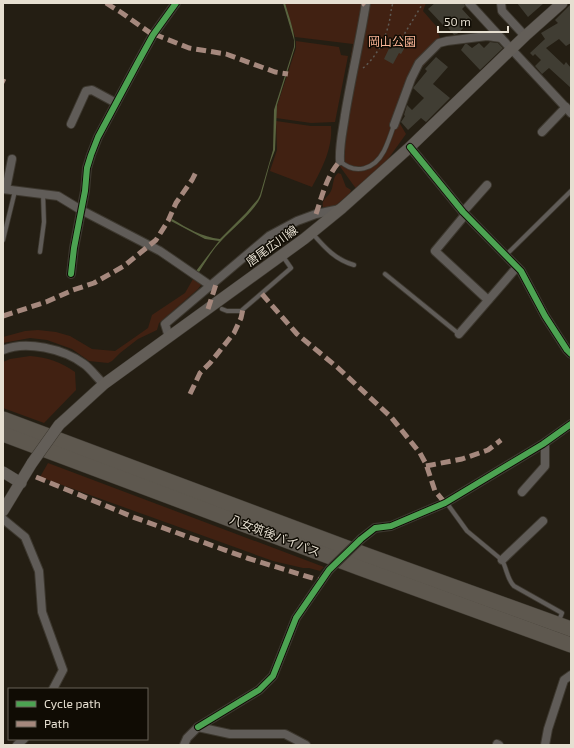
<svg xmlns="http://www.w3.org/2000/svg" width="574" height="748" viewBox="0 0 574 748" font-family="'Exo 2','Noto Sans JP',sans-serif">
	<style>
		.green { fill: #412112 }
		.water { fill: #5a643f }
		.building { fill: #403d33 }
		.lines { fill: none; stroke-linecap: round; stroke-linejoin: round }
		.lane-casing { stroke: #3d382f; stroke-width: 5.5 }
		.street-casing { stroke: #3d382f; stroke-width: 10 }
		.secondary-casing { stroke: #3d382f; stroke-width: 12 }
		.highway-casing { stroke: #3d382f; stroke-width: 16 }
		.path { stroke: #5e5a54; stroke-width: 1.5; stroke-dasharray: 2 3; stroke-linecap: butt }
		.lane { stroke: #605c58; stroke-width: 4 }
		.street { stroke: #605c58; stroke-width: 8 }
		.secondary { stroke: #635e58; stroke-width: 11 }
		.highway { stroke: #5e584f; stroke-width: 15 }
		.street-bridge-casing { stroke: #3d382f; stroke-width: 10; stroke-linecap: butt }
		.secondary-bridge-casing { stroke: #3d382f; stroke-width: 12; stroke-linecap: butt }
		.street-bridge { stroke: #605c58; stroke-width: 8 }
		.secondary-bridge { stroke: #635e58; stroke-width: 11 }
		.quiet { stroke: #a5887d; stroke-width: 5; stroke-dasharray: 10 5; stroke-linecap: butt }
		.cycleway-casing { stroke: #100c04; stroke-width: 8 }
		.cycleway { stroke: #4ca352; stroke-width: 6 }
		.labels { text-anchor: middle; stroke-width: 3; stroke-linejoin: round; paint-order: stroke }
		.park-label { font-size: 12px; fill: #fbb597; stroke: #100c04 }
		.street-label { font-size: 12px; fill: #e6dfd1; stroke: #100c04 }
	</style>
	<rect width="100%" height="100%" fill="#241e13"/>
	<g class="green">
		<path d="M285,3h141l-3,8 13,15 6,18 -23,27 -20,51 7,12 -23,32 -26,24 -21,-29 -1,-8 2,-16 16,-93 -58,-7z"/>
		<path d="M296,41l43,6 2,8 7,1 -13,66 -24,1 -35,-5 1,-12 19,-58z"/>
		<path d="M276,121l35,5h20c2,21 -9,43 -19,61l-42,-16 7,-21z"/>
		<path d="M338,173l3,1 5,13 5,3 -1,3 -16,14h-11c-2,-8 5,-9 8,-16 3,-6 1,-13 7,-18z"/>
		<path d="M193,279h5l3,6 -3,4 -39,34 -2,7 -19,9 -18,14 -8,8 -4,2 -19,-2 -17,-12 -25,-9 -17,-2 -27,5v-6l22,-6 13,-1 18,2 14,4 22,13 23,2 16,-11 17,-12 4,-13 33,-22z"/>
		<path d="M30,356c19,2 29,5 45,16l1,18 -32,33 -41,-15v-46l7,-3z"/>
		<path d="M48,463l276,104 -4,4 -11,-3h-6l-30,-7 -233,-84z"/>
	</g>
	<path class="water" d="M283,3h2c4,14 10,29 10,44l-18,58 -2,45 -5,13 -9,33c-5,14 -28,32 -39,44 -9,9 -16,21 -23,32l-3,-1 23,-30 -14,-2 -34,-18 1,-2c15,9 30,18 48,20l26,-26 12,-14 2,-4 13,-45 1,-40 20,-63v-7z"/>
	<g class="building">
		<path d="M435,3h29l1,3 -3,3 10,11 -15,14 -3,1 -9,-11 -2,1 -15,-16z"/>
		<path d="M517,3h27l-16,14z"/>
		<path d="M571,4v39l-5,3 -7,-7 -13,9 18,17 2,-3 5,6v20l-22,-20 -7,6 -7,-8 6,-6 -6,-6 -2,2 -3,-3 15,-14 -4,-6 17,-10 -3,-3z"/>
		<path d="M395,36l3,2 1,-2 6,4 -1,2 3,2 -6,10 -2,-1 -6,11 -9,-5z"/>
		<path d="M490,42l8,1 5,5 -23,22 -19,-20 4,-6h2l5,4 7,-5 5,5z"/>
		<path d="M436,57l12,10 -15,17 17,14 -24,24 -5,-4 -13,12 -7,-8 4,-6 -1,-1 3,-10 5,5 12,-12 -11,-10 14,-17 -2,-2z"/>
	</g>
	<g class="lines">
		<defs>
			<g id="lane">
				<path d="M340,161c15,14 34,9 44,-10 4,-8 7,-17 10,-26"/>
				<path d="M313,234c12,14 23,26 41,31"/>
				<path d="M3,240l12,-49"/>
				<path d="M40,252l4,-30 -1,-28"/>
				<path d="M506,255l65,-64"/>
				<path d="M385,274l74,60"/>
				<path d="M222,309l5,2h14l50,-43 -9,-13"/>
				<path d="M446,502l21,29 35,29c5,9 5,19 12,26l48,27 -2,5"/>
			</g>
			<g id="street">
				<path d="M469,3l32,35"/>
				<path d="M501,3l1,8 23,25"/>
				<path d="M71,124l15,-33 6,-1 24,13"/>
				<path d="M394,125l17,-46 8,-16 20,-20 8,-2 40,-5 14,2 70,75"/>
				<path d="M542,132l24,-25"/>
				<path d="M410,147l53,65 58,59 24,45 22,34 4,4"/>
				<path d="M340,161c-1,-16 3,-31 5,-46 6,-37 15,-74 21,-112"/>
				<path d="M3,189l55,7 23,14 79,41 51,35"/>
				<path d="M6,189l6,-30"/>
				<path d="M463,212l24,-27"/>
				<path d="M465,215l-30,36 53,49"/>
				<path d="M71,274l3,-26 11,-57 2,-23 4,-13 7,-18 39,-73 16,-29 23,-32"/>
				<path d="M459,334l58,-67"/>
				<path d="M169,337l-4,-13 104,-88 28,-15 19,-7 24,-5"/>
				<path d="M3,350c23,-10 61,-1 81,14 7,5 13,14 20,20"/>
				<path d="M522,492l23,-26v-23"/>
				<path d="M3,519l22,18 14,34 3,41 21,58 -10,19"/>
				<path d="M361,539l14,-11 16,-2 54,-23 98,-59 28,-20"/>
				<path d="M502,560l41,-39"/>
				<path d="M198,727l61,-37 14,-14 23,-58 33,-48"/>
				<path d="M497,744l2,1"/>
				<path d="M17,745l7,-6"/>
				<path d="M184,745l3,-7 11,-11 32,7h55l21,11"/>
				<path d="M545,745l3,-16 16,-49 7,-5"/>
			</g>
			<g id="secondary">
				<path d="M59,425l45,-41 200,-145 38,-31 68,-61 115,-111 37,-33"/>
				<path d="M3,472l18,11"/>
				<path d="M3,511l29,-48"/>
			</g>
			<g id="highway">
				<path d="M3,419l363,136 205,74"/>
				<path d="M3,434l357,134 211,77"/>
			</g>
		</defs>
		<use href="#lane" class="lane-casing"/>
		<use href="#street" class="street-casing"/>
		<use href="#secondary" class="secondary-casing"/>
		<use href="#highway" class="highway-casing"/>
		<g class="path">
			<path d="M402,38l21,-35"/>
			<path d="M363,68c14,-11 24,-32 27,-50 1,-5 1,-9 3,-15"/>
		</g>
		<use href="#lane" class="lane"/>
		<use href="#street" class="street"/>
		<use href="#secondary" class="secondary"/>
		<use href="#highway" class="highway"/>
		<defs>
			<path id="street-bridge" d="M329,570l32,-31"/>
			<path id="secondary-bridge" d="M32,463l27,-38"/>
		</defs>
		<use href="#street-bridge" class="street-bridge-casing"/>
		<use href="#secondary-bridge" class="secondary-bridge-casing"/>
		<use href="#street-bridge" class="street-bridge"/>
		<use href="#secondary-bridge" class="secondary-bridge"/>
		<g class="quiet">
			<path d="M106,3l16,10 31,22"/>
			<path d="M363,3l2,2"/>
			<path d="M154,34l35,14 37,6 49,18 13,2"/>
			<path d="M3,81l2,1"/>
			<path d="M316,214c6,-18 11,-39 24,-53"/>
			<path d="M262,294l35,40 40,33 54,50 29,36 6,11 9,27 10,12"/>
			<path d="M208,309l9,-28"/>
			<path d="M3,316l43,-14 27,-12 21,-7 30,-17 32,-26 12,-19 8,-18 16,-23 4,-8"/>
			<path d="M190,394l10,-21 10,-10 24,-30 7,-15 2,-9"/>
			<path d="M426,466l36,-7 26,-9 13,-10"/>
			<path d="M36,477l97,40 114,41 75,23"/>
		</g>
		<defs>
			<g id="cycleway">
				<path d="M410,147l53,65 58,59 24,45 22,34 4,4"/>
				<path d="M71,274l3,-26 11,-57 2,-23 4,-13 7,-18 39,-73 16,-29 23,-32"/>
				<path d="M198,727l61,-37 14,-14 23,-58 33,-48 32,-31 14,-11 16,-2 54,-23 98,-59 28,-20"/>
			</g>
		</defs>
		<use href="#cycleway" class="cycleway-casing"/>
		<use href="#cycleway" class="cycleway"/>
	</g>
	<g class="labels">
		<g class="park-label">
			<text x="392" y="46">岡山公園</text>
		</g>
		<g class="street-label">
			<text transform="translate(272 246) rotate(-36)" y="4">唐尾広川線</text>
			<text transform="translate(275 536) rotate(21)" y="4">八女筑後バイパス</text>
		</g>
	</g>
	<rect width="574" height="748" fill="none" stroke="#e6dfd1" stroke-width="8"/>
	<rect x="8" y="688" width="140" height="52" fill="#100c04" stroke="#666056"/>
	<rect x="16" y="701" width="20" height="6" fill="#4ca352" stroke="#666056"/>
	<text x="44" y="708" font-size="12" fill="#e6dfd1">Cycle path</text>
	<rect x="16" y="721" width="20" height="6" fill="#a5887d" stroke="#666056"/>
	<text x="44" y="728" font-size="12" fill="#e6dfd1">Path</text>
	<path d="M438 26v6h70v-6" fill="none" stroke="#e6dfd1" stroke-width="2"/>
	<text x="444" y="26" font-size="12" fill="#e6dfd1" stroke="#100c04" stroke-width="3" paint-order="stroke">50 m</text>
</svg>
